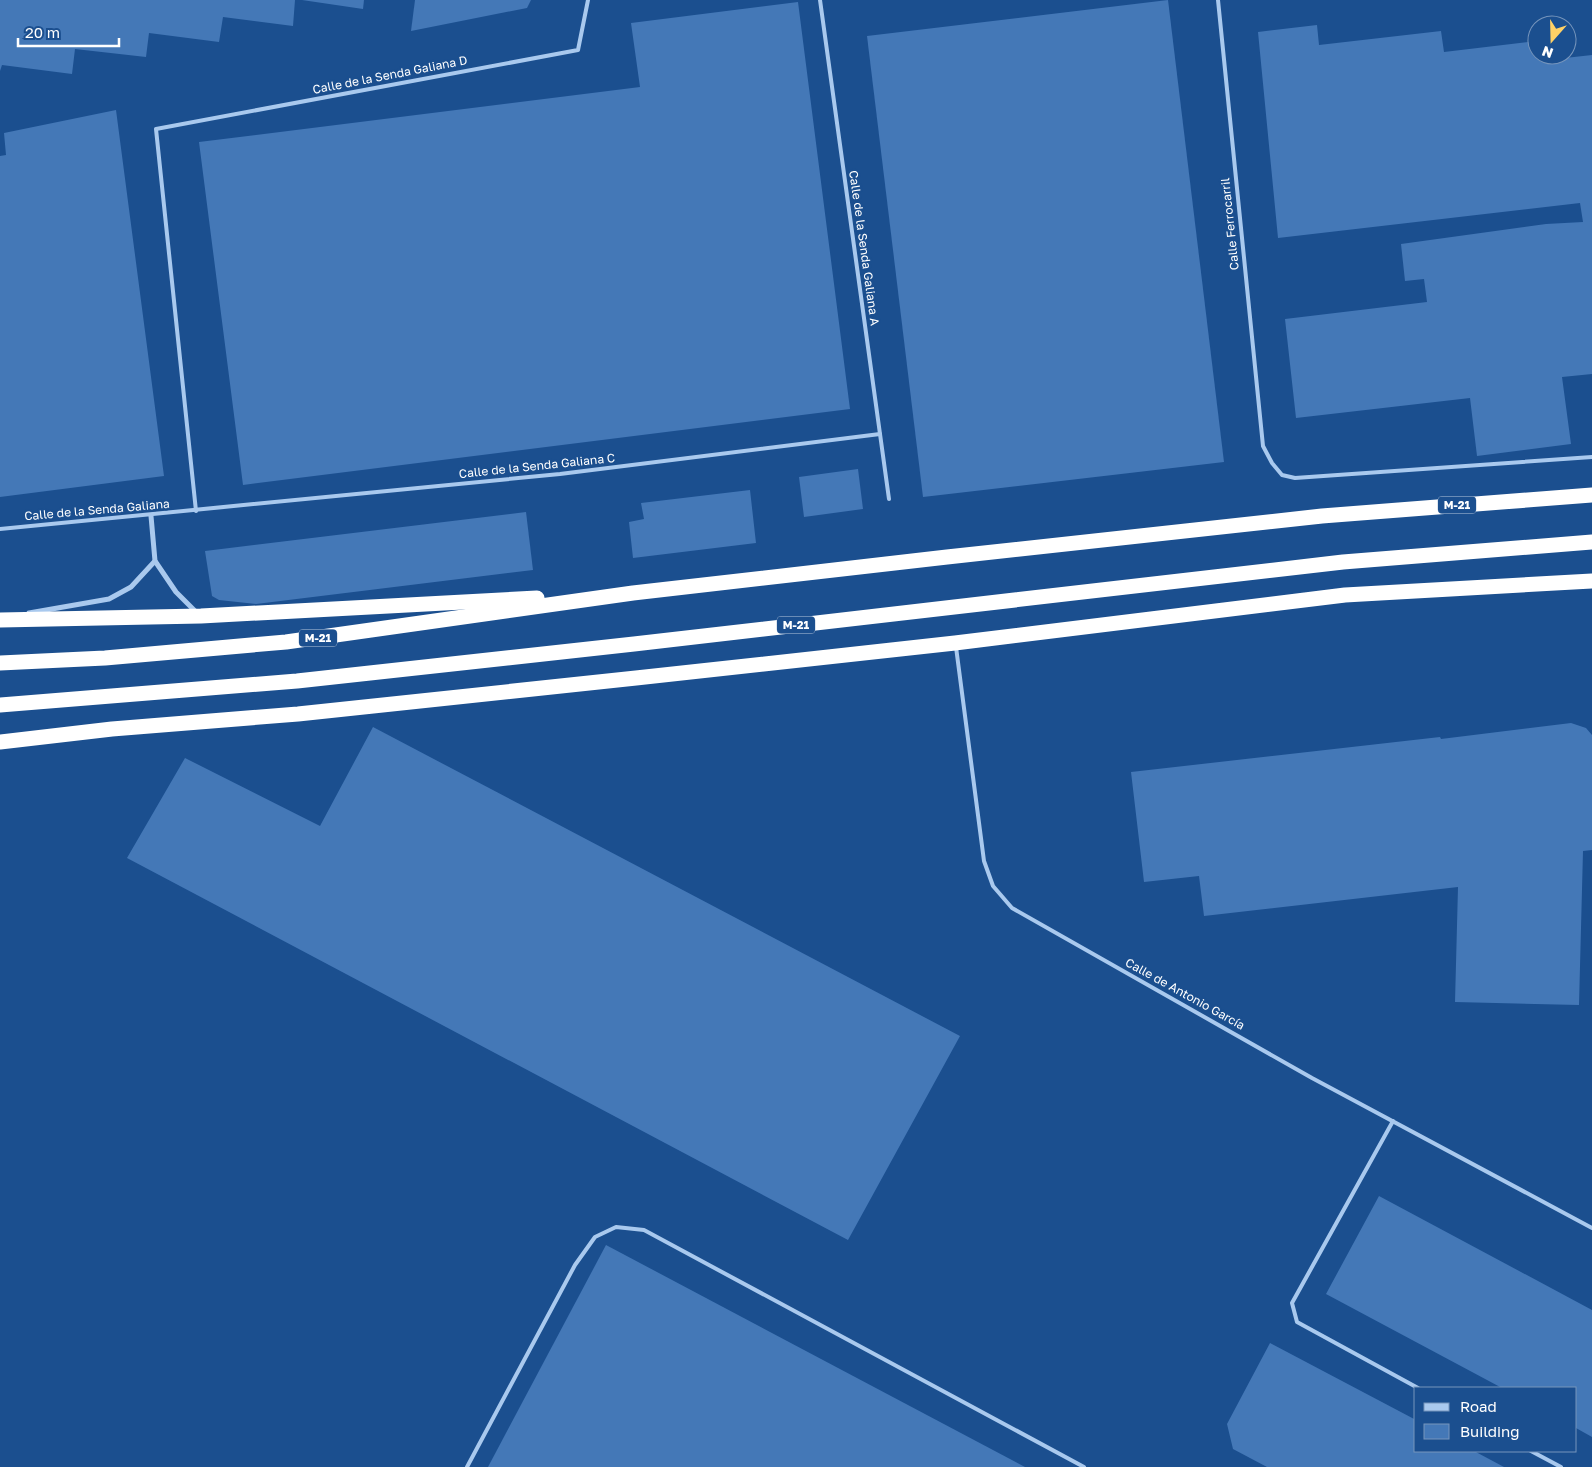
<svg xmlns="http://www.w3.org/2000/svg" width="1592" height="1467" viewBox="0 0 1592 1467" font-family="'Golos Text',sans-serif">
	<style>
		.building { fill: #4478b7 }
		.lines { fill: none; stroke-linecap: round; stroke-linejoin: round }
		.lane { stroke: #a9c9ee; stroke-width: 4 }
		.street { stroke: #a9c9ee; stroke-width: 5 }
		.highway { stroke: #fff; stroke-width: 15 }
		.labels { text-anchor: middle; stroke-width: 4.5; stroke-linejoin: round; paint-order: stroke }
		.shield { fill: #1b4f8f; stroke: #bbcadd; stroke-width: 1 }
		.shield-label { font-size: 11px; font-weight: bold; fill: #fff }
		.street-label { font-size: 12px; fill: #fff; stroke: #1b4f8f }
	</style>
	<rect width="100%" height="100%" fill="#1b4f8f"/>
	<g class="building">
		<path d="M0,0h295l-2,26 -70,-9 -4,25 -70,-9 -3,24 -71,-8 -3,25 -70,-9 -2,6z"/>
		<path d="M302,0h62l-1,9z"/>
		<path d="M415,0h116l-4,8 -116,23z"/>
		<path d="M1168,0l56,462 -301,35 -56,-461z"/>
		<path d="M798,2l52,407 -607,76 -44,-343 441,-55 -9,-64z"/>
		<path d="M1317,25l2,20 122,-14 3,21 93,-11v14h28v3l27,-3v319l-30,3 9,67 -94,12 -7,-58 -174,20 -11,-99 142,-17 -3,-23 -19,2 -4,-37 145,-20 37,-2 -3,-19 -302,35 -20,-206z"/>
		<path d="M116,110l48,366 -164,21v-341l6,-1 -2,-22z"/>
		<path d="M858,469l5,40 -59,8 -5,-40z"/>
		<path d="M750,490l6,53 -123,15 -4,-36 15,-3 -3,-16z"/>
		<path d="M526,512l7,58 -277,34 -37,-4 -7,-4 -7,-45z"/>
		<path d="M1571,723l15,5 6,7v115l-9,1 -4,154 -124,-3 3,-115 -254,29 -5,-40 -55,6 -13,-110 309,-35 1,2z"/>
		<path d="M373,727l587,309 -112,204 -721,-382 58,-100 135,68z"/>
		<path d="M1379,1196l213,114v127l-16,-9v-40h-74l-176,-94z"/>
		<path d="M606,1245l419,222h-537z"/>
		<path d="M1270,1343l146,77v31h58l30,16h-237l-34,-18 -6,-25z"/>
	</g>
	<g class="lines">
		<g class="lane">
			<path d="M820,0l69,499"/>
			<path d="M1218,0l45,446 9,17 10,12 13,3 297,-21"/>
			<path d="M196,511l-40,-382 422,-79 10,-50"/>
			<path d="M0,529l560,-55 320,-40"/>
			<path d="M956,647l28,214 9,25 19,22 300,170 280,150"/>
			<path d="M1393,1121l-101,182 5,19 121,66"/>
			<path d="M1531,1451l30,16"/>
			<path d="M467,1467l108,-202 20,-28 21,-10 28,3 440,237"/>
		</g>
		<g class="street">
			<path d="M151,516l4,45 21,31 21,21"/>
			<path d="M29,613l80,-14 22,-12 24,-26"/>
		</g>
		<g class="highway">
			<path d="M0,620l201,-4 336,-18"/>
			<path d="M0,663l105,-5 181,-16 347,-49 314,-36 375,-41 270,-21"/>
			<path d="M0,705l297,-24 337,-37 709,-82 249,-20"/>
			<path d="M0,742l112,-13 186,-15 338,-36 319,-35 390,-48 247,-14"/>
		</g>
	</g>
	<g class="labels">
		<g class="shield">
			<rect x="1438" y="496.5" width="38" height="17" rx="4"/>
			<rect x="777" y="616.5" width="38" height="17" rx="4"/>
			<rect x="299" y="629.5" width="38" height="17" rx="4"/>
		</g>
		<g class="shield-label">
			<text x="1457" y="509">M-21</text>
			<text x="796" y="629">M-21</text>
			<text x="318" y="642">M-21</text>
		</g>
		<g class="street-label">
			<text transform="translate(390 75) rotate(-11)" y="4">Calle de la Senda Galiana D</text>
			<text transform="translate(1230 224) rotate(-96)" y="4">Calle Ferrocarril</text>
			<text transform="translate(864 248) rotate(82)" y="4">Calle de la Senda Galiana A</text>
			<text transform="translate(537 466) rotate(-6)" y="4">Calle de la Senda Galiana C</text>
			<text transform="translate(97 510) rotate(-5)" y="4">Calle de la Senda Galiana</text>
			<text transform="translate(1185 994) rotate(29)" y="4">Calle de Antonio García</text>
		</g>
	</g>
	<rect x="1414" y="1387" width="162" height="65" fill="#1b4f8f" stroke="#7695bc"/>
	<rect x="1424" y="1403" width="25" height="8" fill="#a9c9ee" stroke="#7695bc"/>
	<text x="1460" y="1412" font-size="15" fill="#ffffff">Road</text>
	<rect x="1424" y="1424" width="25" height="15" fill="#4478b7" stroke="#7695bc"/>
	<text x="1460" y="1437" font-size="15" fill="#ffffff">Building</text>
	<g transform="translate(1552 40) rotate(200)"><circle r="24" fill="#1b4f8f" stroke="#7695bc"/>
	<path d="M0-4L9 19L0 12L-9 19Z" fill="#ffd166"/>
	<text y="-8" font-size="14" font-weight="bold" text-anchor="middle" fill="#ffffff">N</text>
	</g>
	<path d="M18 38v8h101v-8" fill="none" stroke="#ffffff" stroke-width="2.5"/>
	<text x="25" y="38" font-size="15" fill="#ffffff" stroke="#1b4f8f" stroke-width="4" paint-order="stroke">20 m</text>
</svg>
